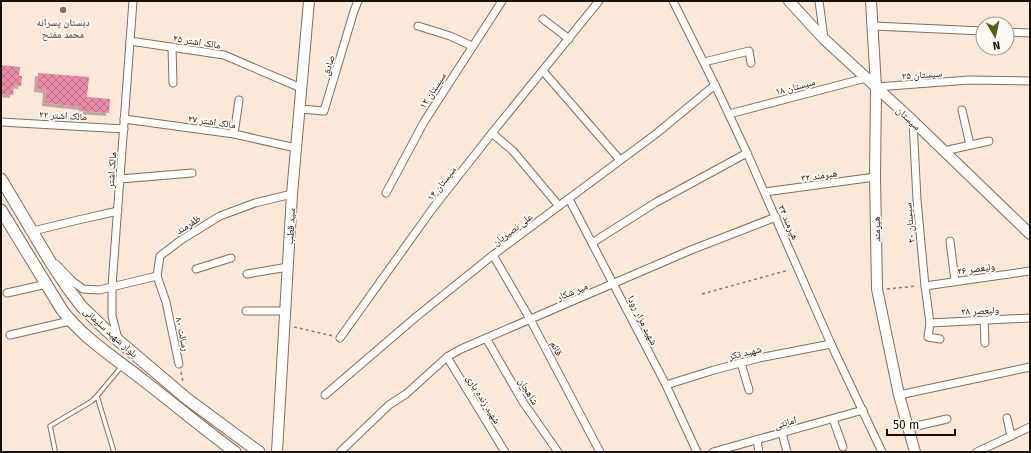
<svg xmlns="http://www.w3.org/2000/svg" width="1031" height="453" viewBox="0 0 1031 453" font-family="'Fira Sans','Noto Naskh Arabic',sans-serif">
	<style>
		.building { fill: url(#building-cross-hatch); filter: url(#shadow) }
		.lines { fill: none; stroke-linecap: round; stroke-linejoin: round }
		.lane-casing { stroke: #836e5a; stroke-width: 5.5 }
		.street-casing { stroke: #836e5a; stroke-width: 9 }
		.secondary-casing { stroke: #836e5a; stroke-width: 12 }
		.primary-casing { stroke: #836e5a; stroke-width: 13 }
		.path { stroke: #8a7c70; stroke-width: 1.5; stroke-dasharray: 3 3; stroke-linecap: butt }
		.lane { stroke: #fff; stroke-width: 3.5 }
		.street { stroke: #fff; stroke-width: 7 }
		.secondary { stroke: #fff; stroke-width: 10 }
		.primary { stroke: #fff; stroke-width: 11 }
		.education-dot { fill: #8d6e63; stroke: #fdf9f4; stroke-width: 1.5 }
		.labels { text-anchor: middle; stroke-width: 3.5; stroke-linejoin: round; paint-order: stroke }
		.education-label { font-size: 10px; font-weight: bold; fill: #785e54; stroke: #fdf9f4 }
		.street-label { font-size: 10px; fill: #181109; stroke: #fdf9f4 }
	</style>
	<defs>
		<pattern id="building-cross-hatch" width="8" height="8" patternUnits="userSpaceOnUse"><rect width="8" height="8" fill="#e98ba9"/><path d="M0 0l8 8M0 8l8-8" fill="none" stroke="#bc7088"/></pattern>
		<filter id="shadow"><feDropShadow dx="-3" dy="3" stdDeviation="0" flood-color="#0004"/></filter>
	</defs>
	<rect width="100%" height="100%" fill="#fce8d7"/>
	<g class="building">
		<path d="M1,65l19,2 -1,9h3l-1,10 -7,-1 -1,10 -12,-1z"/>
		<path d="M38,73l51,4 -2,20 23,2 -1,14 -27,-2v-4l-37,-4 1,-13 -9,-1z"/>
	</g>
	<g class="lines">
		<defs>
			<g id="lane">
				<path d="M97,396l17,56"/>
				<path d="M55,450l-5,-24 42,-25 5,-5 25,-30"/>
			</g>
			<g id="street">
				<path d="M673,1l42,84 32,68 84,191 51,108"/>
				<path d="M819,1l5,37"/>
				<path d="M543,19l26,20"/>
				<path d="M418,26l32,10 22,10"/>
				<path d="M873,26l110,5"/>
				<path d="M1007,32l23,1"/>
				<path d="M130,41l94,14 77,33"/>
				<path d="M172,47l1,36"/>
				<path d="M704,62l45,-11 2,12"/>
				<path d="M543,71l77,89"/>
				<path d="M876,87l93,-7 61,1"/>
				<path d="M300,109l24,2 30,-100 4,-10"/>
				<path d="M962,110l8,35"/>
				<path d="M729,114l137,-36"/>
				<path d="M124,119l110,15 62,14"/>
				<path d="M913,121l4,79 8,86 5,37 -2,14 12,2"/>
				<path d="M1,122l123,7"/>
				<path d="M492,133l21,18 46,55"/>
				<path d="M234,134l5,-34"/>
				<path d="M944,151l45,-10"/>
				<path d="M120,179l72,-6"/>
				<path d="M765,192l110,-15"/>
				<path d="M386,193l38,-71 78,-121"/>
				<path d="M569,199l97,186 31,67"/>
				<path d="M33,231l45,-11 40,-9"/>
				<path d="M950,241l5,40"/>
				<path d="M592,243l63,-40 92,-50"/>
				<path d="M493,255l37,64 70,133"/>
				<path d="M56,264l16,17 11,8 16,1 58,-14 3,-20 21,-16 39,-24 35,-13 37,-9"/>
				<path d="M196,269l35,-11"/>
				<path d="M247,274l41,-7"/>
				<path d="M157,276l9,26 13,62"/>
				<path d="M925,286l105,-15"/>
				<path d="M7,293l40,-9"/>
				<path d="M246,311h39"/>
				<path d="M984,320l1,23"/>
				<path d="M930,323l100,-5"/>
				<path d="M10,335l60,-14"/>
				<path d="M340,338l93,-130 59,-75 107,-132"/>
				<path d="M486,338l37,64 35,50"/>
				<path d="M118,339l-6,-23v-30l21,-285"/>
				<path d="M447,357l58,95"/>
				<path d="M741,363l8,27"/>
				<path d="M666,385l48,-15 45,-12 72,-14"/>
				<path d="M325,395l91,-78 77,-62 164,-122 58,-48"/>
				<path d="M899,395l131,-28"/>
				<path d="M1007,418l4,18"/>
				<path d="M833,419l10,28"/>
				<path d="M908,428l39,-9"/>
				<path d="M782,433l5,19"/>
				<path d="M757,440l2,12"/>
				<path d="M340,452l49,-47 17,-11 41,-37 14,-8 230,-99 85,-33"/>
				<path d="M713,452l150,-42"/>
				<path d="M977,452l53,-25"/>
			</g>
			<g id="secondary">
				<path d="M789,1l35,38 89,82 117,113"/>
				<path d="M871,1l5,86 -1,90 2,112 22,106 16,57"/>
				<path d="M277,452l15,-258 17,-193"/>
			</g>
			<g id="primary">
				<path d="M1,179l50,84 16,24 15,20 24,23 80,68 73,54"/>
				<path d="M1,210l61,100c22,29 53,48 81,70 31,24 61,49 92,72"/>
			</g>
		</defs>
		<use href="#lane" class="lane-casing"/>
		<use href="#street" class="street-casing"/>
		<use href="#secondary" class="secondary-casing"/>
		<use href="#primary" class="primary-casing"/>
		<g class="path">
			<path d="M887,289l30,-3"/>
			<path d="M702,294l87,-24"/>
			<path d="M294,327l39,9"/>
			<path d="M181,372l2,10"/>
		</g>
		<use href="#lane" class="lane"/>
		<use href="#street" class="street"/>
		<use href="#secondary" class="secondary"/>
		<use href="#primary" class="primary"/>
	</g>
	<circle class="education-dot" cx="63" cy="10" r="4"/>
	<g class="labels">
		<g class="education-label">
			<text x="63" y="26">دبستان پسرانه<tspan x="63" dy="12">محمد مفتح</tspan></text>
		</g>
		<g class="street-label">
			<text transform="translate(197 41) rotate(9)" y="4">مالک اشتر ۲۵</text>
			<text transform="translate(328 65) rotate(-73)" y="4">صادق</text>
			<text transform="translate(922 74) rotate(-4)" y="4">سیستان ۲۵</text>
			<text transform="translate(795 86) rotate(-15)" y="4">سیستان ۱۸</text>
			<text transform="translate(432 90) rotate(-57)" y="4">سیستان ۱۲</text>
			<text transform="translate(63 115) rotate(3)" y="4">مالک اشتر ۲۲</text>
			<text transform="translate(909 118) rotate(43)" y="4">سیستان</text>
			<text transform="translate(212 121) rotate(8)" y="4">مالک اشتر ۲۷</text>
			<text transform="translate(111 170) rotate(-86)" y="4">مالک اشتر</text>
			<text transform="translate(819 175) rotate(-8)" y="4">هیرمند ۳۲</text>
			<text transform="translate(441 183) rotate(-52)" y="4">سیستان ۱۴</text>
			<text transform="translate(789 222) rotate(66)" y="4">هیرمند ۳۴</text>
			<text transform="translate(909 223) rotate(-95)" y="4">سیستان ۲۰</text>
			<text transform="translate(188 224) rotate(-32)" y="4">ظفرمند</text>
			<text transform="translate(290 226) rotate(-87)" y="4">سید قطب</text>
			<text transform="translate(512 229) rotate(-37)" y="4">علی نصیریان</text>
			<text transform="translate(876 229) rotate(-91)" y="4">هیرمند</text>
			<text transform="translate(976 268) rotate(-8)" y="4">ولیعصر ۲۶</text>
			<text transform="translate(572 291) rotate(-22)" y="4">میر شکار</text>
			<text transform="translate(980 310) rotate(-3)" y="4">ولیعصر ۲۸</text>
			<text transform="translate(643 320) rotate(63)" y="4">شهید مزار رودا</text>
			<text transform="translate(111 332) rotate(42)" y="4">بلوار شهید سلیمانی</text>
			<text transform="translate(183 334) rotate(78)" y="4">رسالت ۸۰</text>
			<text transform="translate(557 348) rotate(62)" y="4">قائم</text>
			<text transform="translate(745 352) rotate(-13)" y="4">شهید تکر</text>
			<text transform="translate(529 391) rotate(59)" y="4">شاهجان</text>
			<text transform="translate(484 399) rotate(58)" y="4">شهید زنده یاری</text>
			<text transform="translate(785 422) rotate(-16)" y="4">امانتی</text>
		</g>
	</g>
	<rect width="1031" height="453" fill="none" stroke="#181109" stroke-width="4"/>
	<g transform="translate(995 36) rotate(171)"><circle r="19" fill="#fdf9f4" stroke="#a19c96"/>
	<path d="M0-3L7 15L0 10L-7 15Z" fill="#526104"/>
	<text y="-6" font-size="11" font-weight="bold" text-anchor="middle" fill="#181109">N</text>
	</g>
	<path d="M887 429v6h68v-6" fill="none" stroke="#181109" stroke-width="2"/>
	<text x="893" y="429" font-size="12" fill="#181109" stroke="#fdf9f4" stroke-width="3" paint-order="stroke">50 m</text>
</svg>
